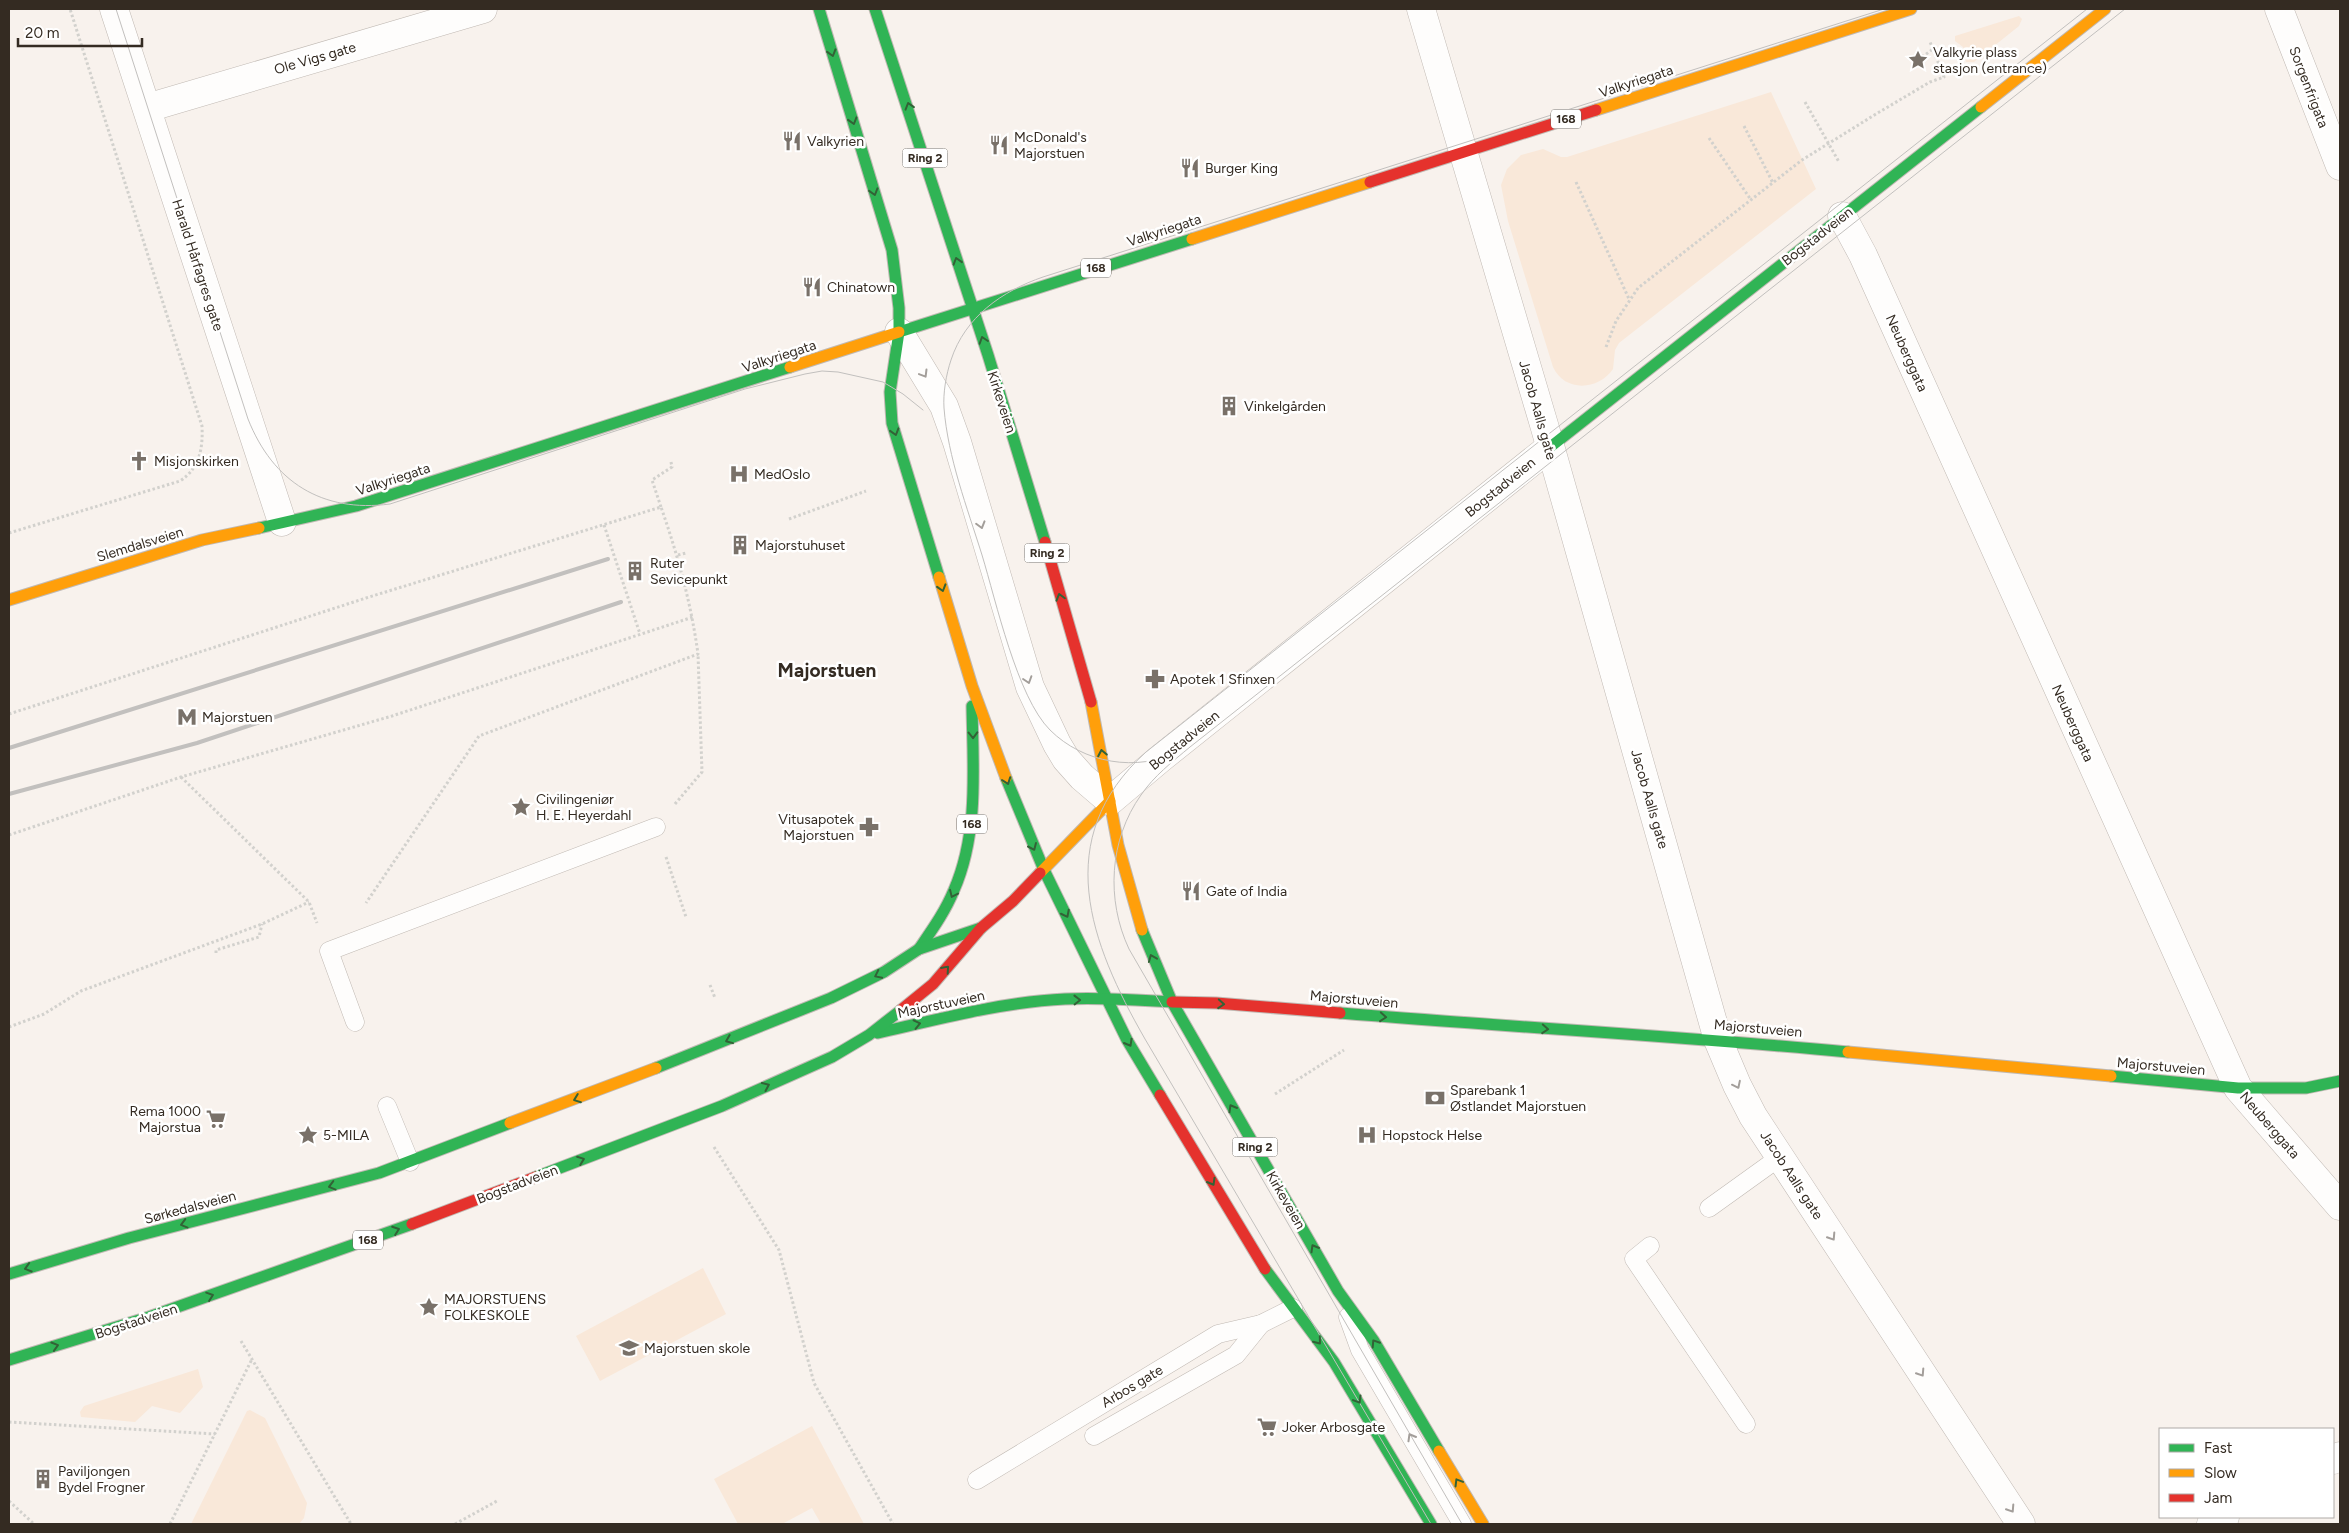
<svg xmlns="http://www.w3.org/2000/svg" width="2349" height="1533" viewBox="0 0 2349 1533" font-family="Figtree,sans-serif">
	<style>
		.green { fill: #f9e8d9 }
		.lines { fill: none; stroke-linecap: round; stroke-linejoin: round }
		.lane-casing { stroke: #c0b9b3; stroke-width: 19 }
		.street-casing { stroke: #c0b9b3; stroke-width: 29 }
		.fast-casing { stroke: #c0b9b3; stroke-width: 13 }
		.slow-casing { stroke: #c0b9b3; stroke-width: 13 }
		.jam-casing { stroke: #c0b9b3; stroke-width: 13 }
		.path { stroke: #d2d1cd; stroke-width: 3; stroke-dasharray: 2.5 2.5; stroke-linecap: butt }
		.lane { stroke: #fefdfc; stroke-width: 18 }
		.street { stroke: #fefdfc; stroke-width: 28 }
		.fast { stroke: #30b455; stroke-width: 11 }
		.slow { stroke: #ff9f0a; stroke-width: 11 }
		.jam { stroke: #e5322d; stroke-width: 11 }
		.tram { stroke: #c2c0be; stroke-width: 1 }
		.rail { stroke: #c2c0be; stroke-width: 4 }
		.oneway { stroke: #326236 }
		.oneway2 { stroke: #a39e9a }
		.labels { text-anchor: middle; stroke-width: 5; stroke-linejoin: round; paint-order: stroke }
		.shield { fill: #fff; stroke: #716b64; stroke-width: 1 }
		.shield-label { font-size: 12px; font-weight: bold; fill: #342b22 }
		.poi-label { font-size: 14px; fill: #342b22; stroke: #fff; text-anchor: start }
		.street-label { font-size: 14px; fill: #342b22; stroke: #fff }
		.district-label { font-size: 19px; font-weight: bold; fill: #342b22; stroke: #fff }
	</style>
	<rect width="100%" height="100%" fill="#f8f2ed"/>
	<g class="green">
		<path d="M2019,16l3,3 -3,7 -45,36h-8l-3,-15 -8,-6v-5z"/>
		<path d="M1771,92l45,97 -197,154 -4,7 -2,19c-14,21 -48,24 -60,-2l-45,-146 -7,-36 6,-16 14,-14 22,-6 18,8h6z"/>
		<path d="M703,1268l23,46 -126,67 -24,-45z"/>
		<path d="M198,1369l5,18 -23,26 -28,-7 -17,16 -54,-5 -1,-5 4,-6z"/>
		<path d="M250,1410l15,8 42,85 -3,15 -5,6h-108l56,-113z"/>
		<path d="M812,1426l52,98h-43l-9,-16 -30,16h-44l-24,-45z"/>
	</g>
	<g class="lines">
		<defs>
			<g id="lane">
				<path d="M355,1022l-26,-71 327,-124"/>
				<path d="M387,1106l23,56"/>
				<path d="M1709,1208l71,-51"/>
				<path d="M1650,1246l-16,13 112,165"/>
				<path d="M1348,1317l12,33 102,174"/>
				<path d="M1094,1436l142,-81 25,-31"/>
				<path d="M977,1480l241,-146 43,-10 32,-16"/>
			</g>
			<g id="street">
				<path d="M114,9l168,513"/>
				<path d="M1421,9l124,419 173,612 19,45 16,31 268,408"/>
				<path d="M2279,9l61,157"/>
				<path d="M147,108l336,-99"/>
				<path d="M1842,216l21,39 375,833 102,118"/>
				<path d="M899,332l45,74 13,36 73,245 27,57 9,15 16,18 28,24 51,-43 388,-310"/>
				<path d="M2333,1460l7,-4"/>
				<path d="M2211,1524l14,-7"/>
			</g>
			<g id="fast">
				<path d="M819,9l73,241 7,58v24l-9,60 2,31 47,154"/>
				<path d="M875,9l113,346 57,187"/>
				<path d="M899,332l293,-93"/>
				<path d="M1549,448l432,-341"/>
				<path d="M259,528l97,-22 434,-139"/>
				<path d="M1006,778l38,92 83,170 33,55"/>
				<path d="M1142,930l30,72 166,289 36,50 65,110"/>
				<path d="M919,949c13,-19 26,-37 35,-59 25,-57 19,-123 18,-184"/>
				<path d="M1340,1013c169,14 339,23 508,39"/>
				<path d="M878,1033c61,-14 124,-31 187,-34 36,-2 72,1 107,3"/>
				<path d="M656,1068l175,-70 53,-26 35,-23 62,-21"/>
				<path d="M2111,1076l127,12h68l34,-7"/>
				<path d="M536,1177l186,-71 110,-49 37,-22 32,-25"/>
				<path d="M1265,1269l69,93 97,162"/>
				<path d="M9,1274l120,-36 250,-65 131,-50"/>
				<path d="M9,1360l140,-43 263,-93"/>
			</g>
			<g id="slow">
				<path d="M1981,107l124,-98"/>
				<path d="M1596,110l315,-101"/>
				<path d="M1192,239l178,-57"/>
				<path d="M790,367l109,-35"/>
				<path d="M939,577l33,109 34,92"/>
				<path d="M9,600l193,-60 57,-12"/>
				<path d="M1091,702l27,143 24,85"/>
				<path d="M1040,873l70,-72"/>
				<path d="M1848,1052l263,24"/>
				<path d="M510,1123l146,-55"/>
				<path d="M1439,1451l44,73"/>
			</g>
			<g id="jam">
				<path d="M1370,182l226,-72"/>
				<path d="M1045,542l46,160"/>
				<path d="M1172,1002l44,1 124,10"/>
				<path d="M901,1010l32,-26 48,-56 32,-27 27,-28"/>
				<path d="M1160,1095l105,174"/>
				<path d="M412,1224l124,-47"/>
			</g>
		</defs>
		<use href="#lane" class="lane-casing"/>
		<use href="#street" class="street-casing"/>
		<use href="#fast" class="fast-casing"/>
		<use href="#slow" class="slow-casing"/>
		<use href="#jam" class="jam-casing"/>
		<g class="path">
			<path d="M1918,60l15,-11"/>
			<path d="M1805,102l34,60"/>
			<path d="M1744,126l29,57"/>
			<path d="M1709,138l42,62"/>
			<path d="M1576,182l53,117"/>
			<path d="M1606,347l10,-26 22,-33 164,-128 74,-46 54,-32 14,-5 -14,-35"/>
			<path d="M661,507l-9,-27 20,-13 -1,-5"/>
			<path d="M789,519l77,-28"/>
			<path d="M604,525l36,109"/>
			<path d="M9,533l171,-52c20,-13 23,-33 22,-55l-132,-417"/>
			<path d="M678,555l8,-2"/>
			<path d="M9,714l357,-116 295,-91c17,49 30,96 37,147l-219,82 -113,167"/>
			<path d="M181,777l128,125 8,21"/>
			<path d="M675,804l27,-32 -4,-118"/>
			<path d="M9,835l172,-58 211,-61 301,-99"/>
			<path d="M666,857l20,60"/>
			<path d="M216,953v-3l43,-13 3,-13"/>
			<path d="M710,985l5,13"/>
			<path d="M9,1027l35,-13 37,-23 181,-67 47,-22"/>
			<path d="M1275,1094l69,-44"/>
			<path d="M714,1147l65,103 35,133 79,141"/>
			<path d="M241,1341l110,183"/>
			<path d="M9,1422l206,12"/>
			<path d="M9,1501l25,23"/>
			<path d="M170,1524l82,-165"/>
			<path d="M455,1524l42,-23"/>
		</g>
		<use href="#lane" class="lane"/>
		<use href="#street" class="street"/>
		<use href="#fast" class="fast"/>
		<use href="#slow" class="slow"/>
		<use href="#jam" class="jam"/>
		<g class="tram">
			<path d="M116,9l132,410c25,63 74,94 142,85l355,-115 60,-15 17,-3 16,1 45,10 20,12 20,16"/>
			<path d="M1179,751c-42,22 -96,12 -129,-21 -33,-33 -54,-129 -68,-175 -15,-48 -34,-97 -38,-147 -1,-15 2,-33 7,-48 14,-43 51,-69 92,-83l841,-268"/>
			<path d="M1431,1524l-286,-485c-55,-96 -95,-200 1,-287l941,-743"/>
			<path d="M1462,1524l-333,-575c-23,-49 -20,-109 12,-154 13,-19 31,-33 49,-48l935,-738"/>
		</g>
		<g class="rail">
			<path d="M9,748l599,-189"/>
			<path d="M9,794l188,-51 424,-141"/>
		</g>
	</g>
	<defs><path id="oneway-chevron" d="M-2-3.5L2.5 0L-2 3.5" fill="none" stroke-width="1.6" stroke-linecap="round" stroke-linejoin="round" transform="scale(1.25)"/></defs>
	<g class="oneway">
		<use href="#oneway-chevron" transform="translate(832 53) rotate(73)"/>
		<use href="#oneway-chevron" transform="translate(909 106) rotate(-107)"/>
		<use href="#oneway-chevron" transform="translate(853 121) rotate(73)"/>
		<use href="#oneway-chevron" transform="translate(874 192) rotate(73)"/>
		<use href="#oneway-chevron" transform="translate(957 261) rotate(-107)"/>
		<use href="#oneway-chevron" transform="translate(983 340) rotate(-108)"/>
		<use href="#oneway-chevron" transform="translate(895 432) rotate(73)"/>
		<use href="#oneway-chevron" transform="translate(942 588) rotate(73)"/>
		<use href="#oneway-chevron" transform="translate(1060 597) rotate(-106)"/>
		<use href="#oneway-chevron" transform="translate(973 735) rotate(89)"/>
		<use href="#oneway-chevron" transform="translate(1102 753) rotate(-101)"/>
		<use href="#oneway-chevron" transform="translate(1007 781) rotate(70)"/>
		<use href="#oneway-chevron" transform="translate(1033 847) rotate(66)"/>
		<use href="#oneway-chevron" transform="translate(953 894) rotate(115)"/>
		<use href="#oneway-chevron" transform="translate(1066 914) rotate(63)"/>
		<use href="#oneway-chevron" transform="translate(1152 958) rotate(-112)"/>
		<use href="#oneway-chevron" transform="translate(946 969) rotate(-49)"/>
		<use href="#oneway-chevron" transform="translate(878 975) rotate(154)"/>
		<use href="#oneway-chevron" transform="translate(1077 1000) rotate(-1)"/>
		<use href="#oneway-chevron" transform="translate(1221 1004) rotate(4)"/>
		<use href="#oneway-chevron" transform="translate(1383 1017) rotate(5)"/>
		<use href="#oneway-chevron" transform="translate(917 1024) rotate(-13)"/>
		<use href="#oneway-chevron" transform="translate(1545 1029) rotate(4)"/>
		<use href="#oneway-chevron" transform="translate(729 1040) rotate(158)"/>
		<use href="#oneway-chevron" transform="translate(1129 1043) rotate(60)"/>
		<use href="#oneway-chevron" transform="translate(766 1086) rotate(-24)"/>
		<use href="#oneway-chevron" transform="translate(577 1099) rotate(159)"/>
		<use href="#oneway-chevron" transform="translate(1232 1108) rotate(-120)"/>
		<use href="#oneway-chevron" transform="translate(581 1160) rotate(-21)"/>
		<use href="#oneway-chevron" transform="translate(1212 1182) rotate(60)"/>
		<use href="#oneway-chevron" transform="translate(332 1186) rotate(165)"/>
		<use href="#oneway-chevron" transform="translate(184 1224) rotate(165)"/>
		<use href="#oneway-chevron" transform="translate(396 1230) rotate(-20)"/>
		<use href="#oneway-chevron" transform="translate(1314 1248) rotate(-120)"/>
		<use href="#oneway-chevron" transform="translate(28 1268) rotate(163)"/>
		<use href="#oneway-chevron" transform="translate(210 1296) rotate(-19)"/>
		<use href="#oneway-chevron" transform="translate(1318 1341) rotate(51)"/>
		<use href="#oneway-chevron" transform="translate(1375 1343) rotate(-123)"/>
		<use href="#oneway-chevron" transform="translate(55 1346) rotate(-17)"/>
		<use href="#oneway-chevron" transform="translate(1358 1400) rotate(59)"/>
		<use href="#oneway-chevron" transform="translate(1458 1482) rotate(-121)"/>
	</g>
	<g class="oneway2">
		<use href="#oneway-chevron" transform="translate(924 374) rotate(59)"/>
		<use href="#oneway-chevron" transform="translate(981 525) rotate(74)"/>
		<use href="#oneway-chevron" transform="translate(1028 680) rotate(72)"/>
		<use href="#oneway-chevron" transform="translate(1737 1085) rotate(64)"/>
		<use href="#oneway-chevron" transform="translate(1832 1237) rotate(57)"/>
		<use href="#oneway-chevron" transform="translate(1921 1373) rotate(57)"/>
		<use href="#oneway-chevron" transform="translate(1411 1437) rotate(-120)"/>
		<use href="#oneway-chevron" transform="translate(2011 1509) rotate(57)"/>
	</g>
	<defs>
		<symbol id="sight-bare" viewBox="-9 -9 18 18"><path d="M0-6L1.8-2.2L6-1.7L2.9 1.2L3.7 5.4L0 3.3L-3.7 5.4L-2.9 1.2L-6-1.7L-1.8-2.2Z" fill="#797169" stroke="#fff" stroke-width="2.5" paint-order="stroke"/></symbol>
		<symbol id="restaurant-bare" viewBox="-9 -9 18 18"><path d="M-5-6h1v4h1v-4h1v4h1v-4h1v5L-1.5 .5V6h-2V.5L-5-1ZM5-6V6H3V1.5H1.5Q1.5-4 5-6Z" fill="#797169" stroke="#fff" stroke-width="2.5" paint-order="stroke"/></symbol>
		<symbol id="building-bare" viewBox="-9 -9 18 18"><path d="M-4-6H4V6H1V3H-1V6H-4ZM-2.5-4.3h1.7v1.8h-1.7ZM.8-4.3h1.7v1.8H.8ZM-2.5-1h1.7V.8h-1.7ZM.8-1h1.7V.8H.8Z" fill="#797169" stroke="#fff" stroke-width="2.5" paint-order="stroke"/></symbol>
		<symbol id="church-bare" viewBox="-9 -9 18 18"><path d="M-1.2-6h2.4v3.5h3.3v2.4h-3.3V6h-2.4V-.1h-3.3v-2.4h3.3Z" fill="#797169" stroke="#fff" stroke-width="2.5" paint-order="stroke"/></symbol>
		<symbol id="hospital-bare" viewBox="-9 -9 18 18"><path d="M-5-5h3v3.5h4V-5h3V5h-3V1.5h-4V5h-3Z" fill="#797169" stroke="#fff" stroke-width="2.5" paint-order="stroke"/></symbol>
		<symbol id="pharmacy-bare" viewBox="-9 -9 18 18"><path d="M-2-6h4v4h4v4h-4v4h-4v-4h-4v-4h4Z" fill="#797169" stroke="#fff" stroke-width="2.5" paint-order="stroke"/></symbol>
		<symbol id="metro-bare" viewBox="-9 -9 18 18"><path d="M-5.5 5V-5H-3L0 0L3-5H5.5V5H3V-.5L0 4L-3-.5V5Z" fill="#797169" stroke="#fff" stroke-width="2.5" paint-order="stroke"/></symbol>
		<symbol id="bank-bare" viewBox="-9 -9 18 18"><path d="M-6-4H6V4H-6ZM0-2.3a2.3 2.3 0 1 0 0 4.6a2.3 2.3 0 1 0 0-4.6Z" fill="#797169" stroke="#fff" stroke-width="2.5" paint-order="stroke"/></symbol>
		<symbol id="supermarket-bare" viewBox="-9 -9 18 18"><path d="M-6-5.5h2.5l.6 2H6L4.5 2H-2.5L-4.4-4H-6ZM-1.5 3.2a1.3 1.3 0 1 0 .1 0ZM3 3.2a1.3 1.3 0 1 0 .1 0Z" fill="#797169" stroke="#fff" stroke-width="2.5" paint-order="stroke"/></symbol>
		<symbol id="school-bare" viewBox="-9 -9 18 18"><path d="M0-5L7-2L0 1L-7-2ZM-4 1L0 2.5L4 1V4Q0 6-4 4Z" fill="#797169" stroke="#fff" stroke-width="2.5" paint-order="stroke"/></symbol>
	</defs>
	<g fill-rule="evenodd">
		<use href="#sight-bare" x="1904" y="46" width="28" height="28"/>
		<use href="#restaurant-bare" x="778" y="127" width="28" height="28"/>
		<use href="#restaurant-bare" x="985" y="131" width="28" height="28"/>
		<use href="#restaurant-bare" x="1176" y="154" width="28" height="28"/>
		<use href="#restaurant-bare" x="798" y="273" width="28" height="28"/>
		<use href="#building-bare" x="1215" y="392" width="28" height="28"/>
		<use href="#church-bare" x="125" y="447" width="28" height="28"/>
		<use href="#hospital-bare" x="725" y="460" width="28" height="28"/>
		<use href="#building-bare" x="726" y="531" width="28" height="28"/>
		<use href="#building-bare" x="621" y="557" width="28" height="28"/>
		<use href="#pharmacy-bare" x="1141" y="665" width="28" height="28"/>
		<use href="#metro-bare" x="173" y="703" width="28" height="28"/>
		<use href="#sight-bare" x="507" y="793" width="28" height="28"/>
		<use href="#pharmacy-bare" x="855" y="813" width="28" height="28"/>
		<use href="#restaurant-bare" x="1177" y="877" width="28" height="28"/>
		<use href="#bank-bare" x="1421" y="1084" width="28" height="28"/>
		<use href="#supermarket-bare" x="202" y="1105" width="28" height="28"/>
		<use href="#sight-bare" x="294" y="1121" width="28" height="28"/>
		<use href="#hospital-bare" x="1353" y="1121" width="28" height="28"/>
		<use href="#sight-bare" x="415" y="1293" width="28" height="28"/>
		<use href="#school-bare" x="615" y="1334" width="28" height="28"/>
		<use href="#supermarket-bare" x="1253" y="1413" width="28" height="28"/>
		<use href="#building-bare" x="29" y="1465" width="28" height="28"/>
	</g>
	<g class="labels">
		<g class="shield">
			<rect x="1551" y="109.5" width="30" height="19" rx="4"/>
			<rect x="902.5" y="148.5" width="45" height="19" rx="4"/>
			<rect x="1081" y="258.5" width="30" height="19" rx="4"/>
			<rect x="1024.5" y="543.5" width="45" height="19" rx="4"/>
			<rect x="957" y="814.5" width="30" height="19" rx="4"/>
			<rect x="1232.5" y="1137.5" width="45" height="19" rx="4"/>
			<rect x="353" y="1230.5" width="30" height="19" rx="4"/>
		</g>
		<g class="shield-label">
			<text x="1566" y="123">168</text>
			<text x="925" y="162">Ring 2</text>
			<text x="1096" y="272">168</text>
			<text x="1047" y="557">Ring 2</text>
			<text x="972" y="828">168</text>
			<text x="1255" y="1151">Ring 2</text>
			<text x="368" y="1244">168</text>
		</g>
		<g class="poi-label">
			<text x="1933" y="57">Valkyrie plass<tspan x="1933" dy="16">stasjon (entrance)</tspan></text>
			<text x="1014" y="142">McDonald's<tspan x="1014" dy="16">Majorstuen</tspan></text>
			<text x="807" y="146">Valkyrien</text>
			<text x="1205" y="173">Burger King</text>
			<text x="827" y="292">Chinatown</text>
			<text x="1244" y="411">Vinkelgården</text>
			<text x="154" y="466">Misjonskirken</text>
			<text x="754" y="479">MedOslo</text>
			<text x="755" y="550">Majorstuhuset</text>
			<text x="650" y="568">Ruter<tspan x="650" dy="16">Sevicepunkt</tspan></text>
			<text x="1170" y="684">Apotek 1 Sfinxen</text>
			<text x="202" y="722">Majorstuen</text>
			<text x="536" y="804">Civilingeniør<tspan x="536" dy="16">H. E. Heyerdahl</tspan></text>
			<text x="854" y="824" text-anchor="end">Vitusapotek<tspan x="854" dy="16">Majorstuen</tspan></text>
			<text x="1206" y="896">Gate of India</text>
			<text x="1450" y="1095">Sparebank 1<tspan x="1450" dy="16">Østlandet Majorstuen</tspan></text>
			<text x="201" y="1116" text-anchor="end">Rema 1000<tspan x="201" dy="16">Majorstua</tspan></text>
			<text x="323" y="1140">5-MILA</text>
			<text x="1382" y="1140">Hopstock Helse</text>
			<text x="444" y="1304">MAJORSTUENS<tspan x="444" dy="16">FOLKESKOLE</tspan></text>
			<text x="644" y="1353">Majorstuen skole</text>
			<text x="1282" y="1432">Joker Arbosgate</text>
			<text x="58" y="1476">Paviljongen<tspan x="58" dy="16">Bydel Frogner</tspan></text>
		</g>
		<g class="street-label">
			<text transform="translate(315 58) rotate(-16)" y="5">Ole Vigs gate</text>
			<text transform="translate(1636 81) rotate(-18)" y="5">Valkyriegata</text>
			<text transform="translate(2309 87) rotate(69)" y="5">Sorgenfrigata</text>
			<text transform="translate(1164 230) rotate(-18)" y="5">Valkyriegata</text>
			<text transform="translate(1817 236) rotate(-38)" y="5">Bogstadveien</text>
			<text transform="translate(198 265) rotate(72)" y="5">Harald Hårfagres gate</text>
			<text transform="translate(1907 353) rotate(66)" y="5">Neuberggata</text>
			<text transform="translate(779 356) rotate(-18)" y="5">Valkyriegata</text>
			<text transform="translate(1002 402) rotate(72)" y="5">Kirkeveien</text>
			<text transform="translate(1538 410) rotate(74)" y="5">Jacob Aalls gate</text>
			<text transform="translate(393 479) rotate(-18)" y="5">Valkyriegata</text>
			<text transform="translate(1500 487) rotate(-39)" y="5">Bogstadveien</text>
			<text transform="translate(140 544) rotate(-17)" y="5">Slemdalsveien</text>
			<text transform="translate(2073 723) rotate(66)" y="5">Neuberggata</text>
			<text transform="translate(1184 740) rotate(-39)" y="5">Bogstadveien</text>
			<text transform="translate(1650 799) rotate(74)" y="5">Jacob Aalls gate</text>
			<text transform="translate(1354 999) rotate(5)" y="5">Majorstuveien</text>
			<text transform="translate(941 1004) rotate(-12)" y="5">Majorstuveien</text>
			<text transform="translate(1758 1028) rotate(5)" y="5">Majorstuveien</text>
			<text transform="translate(2161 1066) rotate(5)" y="5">Majorstuveien</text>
			<text transform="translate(2270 1125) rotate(49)" y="5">Neuberggata</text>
			<text transform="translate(1792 1175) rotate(57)" y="5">Jacob Aalls gate</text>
			<text transform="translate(517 1184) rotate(-21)" y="5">Bogstadveien</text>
			<text transform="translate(1286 1200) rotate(60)" y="5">Kirkeveien</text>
			<text transform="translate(190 1207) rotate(-15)" y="5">Sørkedalsveien</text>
			<text transform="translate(136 1321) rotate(-18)" y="5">Bogstadveien</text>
			<text transform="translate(1132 1386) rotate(-31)" y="5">Arbos gate</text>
		</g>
		<g class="district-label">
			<text x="827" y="677">Majorstuen</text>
		</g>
	</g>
	<rect width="2349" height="1533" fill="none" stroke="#342b22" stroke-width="20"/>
	<rect x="2159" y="1428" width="175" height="90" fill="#ffffff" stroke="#aeaaa7"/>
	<rect x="2169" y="1444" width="25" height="8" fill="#30b455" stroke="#aeaaa7"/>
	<text x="2204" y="1453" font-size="15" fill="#342b22">Fast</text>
	<rect x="2169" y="1469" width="25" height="8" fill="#ff9f0a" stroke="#aeaaa7"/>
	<text x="2204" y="1478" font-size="15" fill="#342b22">Slow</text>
	<rect x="2169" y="1494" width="25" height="8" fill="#e5322d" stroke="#aeaaa7"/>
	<text x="2204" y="1503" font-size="15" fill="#342b22">Jam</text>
	<path d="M18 38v8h124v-8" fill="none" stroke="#342b22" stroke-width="2.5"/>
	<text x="25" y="38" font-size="15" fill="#342b22" stroke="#ffffff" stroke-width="4" paint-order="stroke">20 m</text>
</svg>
